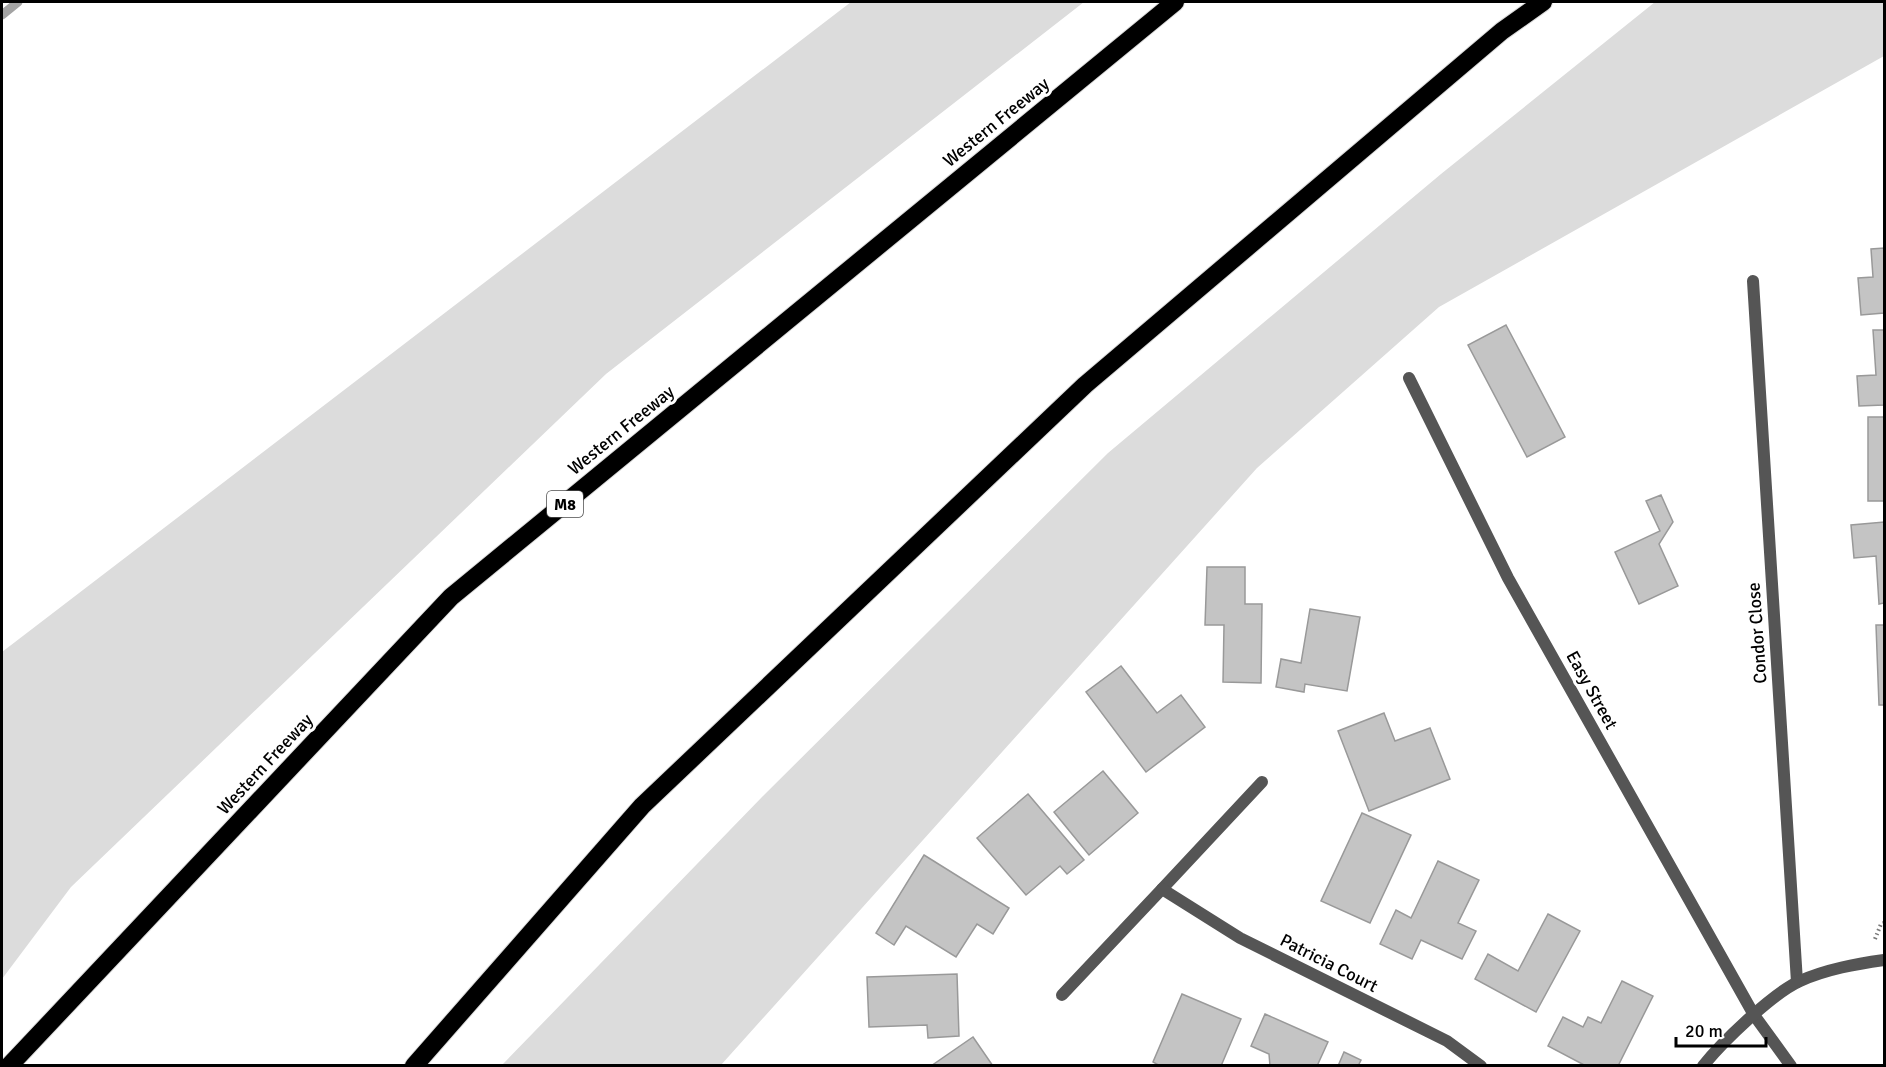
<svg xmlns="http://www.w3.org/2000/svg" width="1886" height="1067" viewBox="0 0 1886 1067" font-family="Signika,sans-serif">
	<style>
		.green { fill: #dcdcdc }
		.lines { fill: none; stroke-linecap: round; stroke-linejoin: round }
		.stream { stroke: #a3a3a3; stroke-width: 9 }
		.building { fill: #c4c4c4; stroke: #999; stroke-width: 1.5 }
		.highway-casing { stroke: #dbdbdb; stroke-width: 20 }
		.path { stroke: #777; stroke-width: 4; stroke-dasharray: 1.5 3; stroke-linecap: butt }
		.street { stroke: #555; stroke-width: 12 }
		.highway { stroke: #000; stroke-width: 18 }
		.labels { text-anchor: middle; stroke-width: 6; stroke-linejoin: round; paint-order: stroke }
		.shield { fill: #fff; stroke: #4c4c4c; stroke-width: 1.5 }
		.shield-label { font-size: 16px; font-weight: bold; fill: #000 }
		.street-label { font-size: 18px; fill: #000; stroke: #fff }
	</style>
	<rect width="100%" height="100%" fill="#fff"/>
	<g class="green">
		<path d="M851,2h233l-478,372 -535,513 -69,92v-327z"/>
		<path d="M1655,2h229v54l-445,251 -182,161 -536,597h-219l260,-268 346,-344 333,-279z"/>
	</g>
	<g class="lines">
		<path class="stream" d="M2,15l16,-13"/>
	</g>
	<g class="building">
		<path d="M1884,248v65l-23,2 -3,-37 15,-1 -2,-28z"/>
		<path d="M1506,325l59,112 -38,20 -59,-112z"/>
		<path d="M1873,330h11v75l-25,1 -2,-30 19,-1z"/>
		<rect x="1868" y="417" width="16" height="84"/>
		<path d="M1661,495l12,27 -14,22 19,42 -39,18 -24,-52 45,-21 -14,-30z"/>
		<path d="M1884,522v81l-5,1 -3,-48 -22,2 -3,-33z"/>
		<path d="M1207,567h38v37h17l-1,79 -38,-1 1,-57h-19z"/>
		<path d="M1310,609l50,8 -13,74 -42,-7 -1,8 -28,-5 5,-28 20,4z"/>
		<path d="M1876,625h8v80h-5z"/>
		<path d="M1121,666l36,47 24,-18 24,32 -59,45 -60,-80z"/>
		<path d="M1384,713l11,28 35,-13 20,51 -81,32 -31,-80z"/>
		<path d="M1103,771l35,42 -49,42 -35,-43z"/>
		<path d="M1028,794l56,66 -17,14 -7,-8 -34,29 -49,-57z"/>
		<path d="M1362,813l49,22 -41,88 -49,-22z"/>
		<path d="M924,855l85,53 -16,26 -16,-10 -21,33 -50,-31 -12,19 -18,-12z"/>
		<path d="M1438,861l41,19 -21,43 18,8 -14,28 -41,-19 -9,19 -32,-15 16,-34 15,8z"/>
		<path d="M1548,914l32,17 -44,81 -61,-33 13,-25 30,17z"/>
		<path d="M957,974l2,62 -31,2 -1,-13 -58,2 -2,-50z"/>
		<path d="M1622,981l31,15 -35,70h-32l-38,-20 15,-29 20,10 5,-10 13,6z"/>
		<path d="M1182,994l59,25 -20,47h-61l-7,-4z"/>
		<path d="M1265,1014l63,28 -11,24h-47l-1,-12 -18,-8z"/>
		<path d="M973,1037l20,29h-62z"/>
		<path d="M1344,1052l17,8 -3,6h-20z"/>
	</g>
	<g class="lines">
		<defs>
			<g id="highway">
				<path d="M9,1066l442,-469 724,-595"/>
				<path d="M414,1066l228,-260 443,-421 417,-354 41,-29"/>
			</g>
		</defs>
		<use href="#highway" class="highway-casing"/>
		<path class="path" d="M1875,939l6,-15 3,-1"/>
		<g class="street">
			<path d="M1753,281l44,701"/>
			<path d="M1409,378l99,200 246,437 37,51"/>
			<path d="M1162,889l100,-107"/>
			<path d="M1062,995l100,-106 78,49 207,103 34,25"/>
			<path d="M1703,1066c19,-24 70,-73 97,-85 27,-12 56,-17 84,-21"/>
		</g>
		<use href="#highway" class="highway"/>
	</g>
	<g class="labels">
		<rect class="shield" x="547" y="491" width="36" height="26" rx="4.5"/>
		<g class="shield-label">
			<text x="565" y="510">M8</text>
		</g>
		<g class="street-label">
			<text transform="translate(996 122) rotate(-39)" y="6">Western Freeway</text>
			<text transform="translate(621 430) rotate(-39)" y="6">Western Freeway</text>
			<text transform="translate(1757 633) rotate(-94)" y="6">Condor Close</text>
			<text transform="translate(1592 690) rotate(61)" y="6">Easy Street</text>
			<text transform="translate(265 764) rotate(-47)" y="6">Western Freeway</text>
			<text transform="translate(1329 963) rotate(27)" y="6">Patricia Court</text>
		</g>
	</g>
	<rect width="1886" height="1067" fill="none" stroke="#000000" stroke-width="6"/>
	<path d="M1676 1037v9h90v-9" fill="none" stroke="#000000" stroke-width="3"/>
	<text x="1685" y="1037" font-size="18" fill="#000000" stroke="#ffffff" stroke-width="4.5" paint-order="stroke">20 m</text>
</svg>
